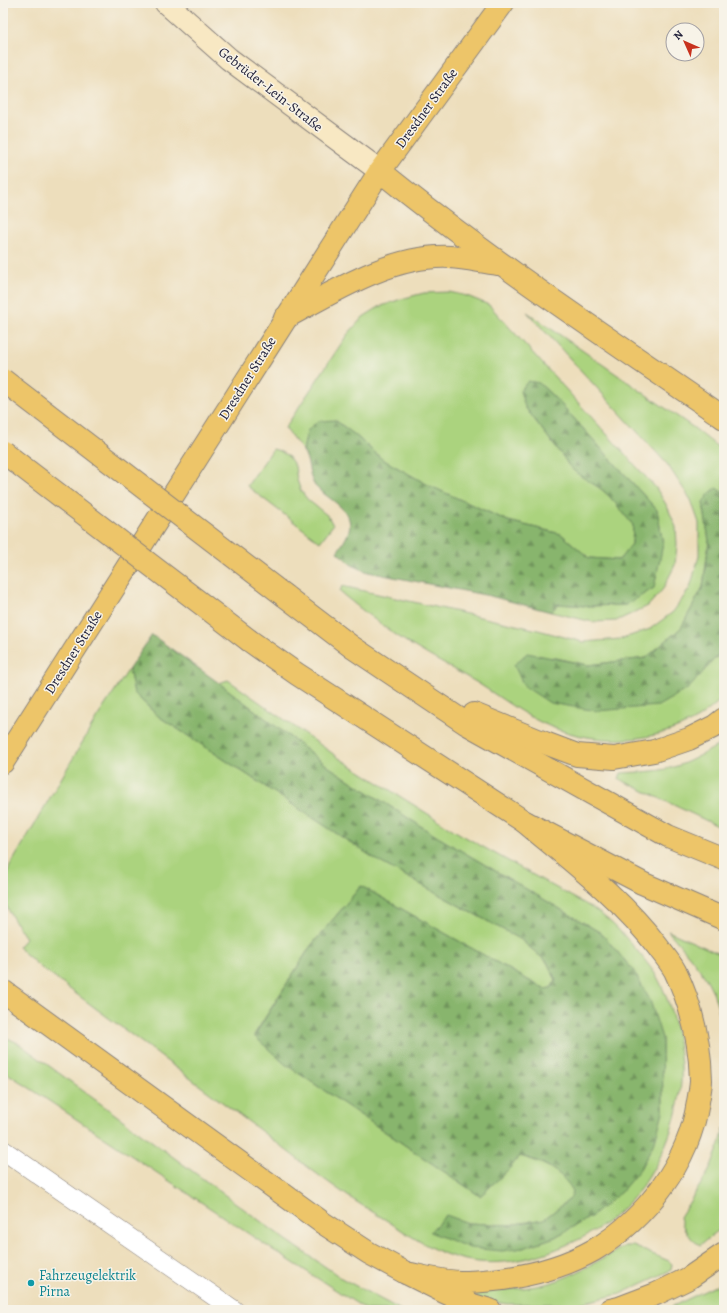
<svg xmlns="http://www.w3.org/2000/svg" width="727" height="1313" viewBox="0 0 727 1313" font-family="Alegreya,serif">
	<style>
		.green { fill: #abd37e; stroke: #667a5c }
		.forest { fill: url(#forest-firs); stroke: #556c54 }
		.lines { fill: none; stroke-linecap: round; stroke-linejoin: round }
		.lane-casing { stroke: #88807c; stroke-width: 20 }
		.secondary-casing { stroke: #88807c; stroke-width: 24 }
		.primary-casing { stroke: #88807c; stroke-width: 24 }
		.highway-casing { stroke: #88807c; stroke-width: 24 }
		.lane { stroke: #fff; stroke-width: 19 }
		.secondary { stroke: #f8e8c3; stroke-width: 22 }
		.primary { stroke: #edc569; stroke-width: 22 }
		.highway { stroke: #edc569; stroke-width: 22 }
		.highway-bridge-casing { stroke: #88807c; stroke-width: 24; stroke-linecap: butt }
		.highway-bridge { stroke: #edc569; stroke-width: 22 }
		.culture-dot { fill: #0f9aa8; stroke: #f7f3e8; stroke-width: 1.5 }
		.labels { text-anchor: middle; stroke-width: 3; stroke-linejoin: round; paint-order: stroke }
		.street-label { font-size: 14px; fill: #22223b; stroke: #f7f3e8 }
		.culture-label { font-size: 14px; fill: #0d838f; stroke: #f7f3e8; text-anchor: start }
	</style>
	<defs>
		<pattern id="forest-firs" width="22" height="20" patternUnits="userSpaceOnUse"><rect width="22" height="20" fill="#88b56d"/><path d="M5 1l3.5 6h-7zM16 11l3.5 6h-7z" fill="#6f935b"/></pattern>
	</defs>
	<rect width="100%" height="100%" fill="#f7f3e8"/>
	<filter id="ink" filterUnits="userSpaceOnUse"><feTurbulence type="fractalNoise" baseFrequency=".025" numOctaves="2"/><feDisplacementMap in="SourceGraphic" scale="8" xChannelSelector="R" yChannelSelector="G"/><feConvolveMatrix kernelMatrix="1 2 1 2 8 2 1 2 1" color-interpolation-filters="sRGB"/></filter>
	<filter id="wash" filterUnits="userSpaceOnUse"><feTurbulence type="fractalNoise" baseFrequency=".012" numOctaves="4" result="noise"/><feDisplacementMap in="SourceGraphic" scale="16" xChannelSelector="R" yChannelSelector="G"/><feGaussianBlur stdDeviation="0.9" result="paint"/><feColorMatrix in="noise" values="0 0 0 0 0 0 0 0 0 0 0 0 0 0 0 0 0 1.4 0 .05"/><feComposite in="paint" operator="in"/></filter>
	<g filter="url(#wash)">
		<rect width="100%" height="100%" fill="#eddebc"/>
		<g class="green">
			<path d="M449,292l18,4 22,9 167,183 11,18 9,21 1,18 -2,20 -12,24 -15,17 -32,15 -23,1 -42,-10 7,-8 28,2 40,-1 37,-61 -6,-34 -98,-108 -20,-19 -14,24 39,51c9,19 31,23 45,38 9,9 16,20 24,29l-1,19 -13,16 -30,-2 -28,-24 -53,-13 -78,-35 -48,-27 -27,-24 -20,-15 -28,11 -4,20 -18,-23 62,-93 16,-18 16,-10 22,-8 23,-6z"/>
			<path d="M527,312l167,116 30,24v41l-8,-4 -13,13 6,39 -6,46 -22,41 -35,30 -58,7 -36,-8 -28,29 191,-27 9,-11v49c-8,7 -17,15 -26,21 -45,26 -101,28 -149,8 -26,-11 -49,-29 -73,-44 -21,-12 -42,-23 -63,-36 -26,-16 -50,-35 -73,-54l2,-6 196,44 45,12 38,-3 29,-10 23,-17 17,-24 9,-32v-33l-8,-23 -24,-36z"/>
			<path d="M273,449l7,2 8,5 7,10 2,14 4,11 7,9 20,16 5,9 -13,17 -73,-56z"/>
			<path d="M129,669l5,24 24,23 222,146 140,77 27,23 9,18 -5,8 -7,1 -183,-103 -51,61 -56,88 31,29 195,132 28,-26 12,-14c24,7 40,14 54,35l-4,8 -26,20 -35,6 -41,-2 -22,-7 -16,16 93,16 32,-11 37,-21 71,-104 -1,-74 -29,-68 -32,-37 -165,-97 -107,-69 -110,-84 9,-3 111,78 121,76 116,65c24,12 40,26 57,47 8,9 16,19 23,29 11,19 18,43 22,65 2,14 4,28 3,42 -3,46 -27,100 -63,131 -15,14 -34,25 -54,33 -30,13 -65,21 -98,14 -30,-6 -54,-23 -80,-40 -15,-9 -30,-18 -44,-28 -29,-20 -57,-43 -85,-64 -72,-54 -145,-107 -217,-161l-22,-20 8,-9c-10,-15 -26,-35 -22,-54 1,-6 4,-12 6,-18l86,-147z"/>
			<path d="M724,742v87l-105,-50 2,-6c17,-1 36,-1 53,-6 17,-5 34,-16 50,-25z"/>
			<path d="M668,931l56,25v82c-3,-18 -7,-40 -16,-56 -11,-18 -26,-35 -40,-51z"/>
			<path d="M3,1036l15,7 260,191 65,45 58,31h-34l-97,-62 -266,-177z"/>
			<path d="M724,1128v98l-24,19c-10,-5 -18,-18 -20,-28l29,-46 11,-27z"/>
			<path d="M625,1246h8l36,15 3,3 -1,6 -51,24 -43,10h-71l-28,-5 -5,-9c23,1 55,-1 77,-7 26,-8 51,-24 75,-37z"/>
			<path d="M724,1279v31h-59l50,-24z"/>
		</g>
		<g class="forest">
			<path d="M528,381l11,2 20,19 98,108 6,34 -9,44 -28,17 -40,1 -28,-2 -7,8 -61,-16 -122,-24 -16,-7 -15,-13c4,-6 10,-14 12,-22 6,-20 -23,-32 -34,-44 -7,-10 -5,-25 -12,-35l4,-20 11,-10 17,-1 20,15 27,24 48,27 78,35 53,13 28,24 30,2 13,-16 1,-19c-8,-9 -15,-20 -24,-29 -14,-15 -36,-19 -45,-38l-39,-51 -5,-16z"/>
			<path d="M716,488l8,5v155l-35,40 -31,18 -61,5 -47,-8 -26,-17 -10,-21 13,-12 61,12 58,-7 35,-30 22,-41 6,-46 -6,-39 7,-9z"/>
			<path d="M152,635l67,48 110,84 107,69 165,97 32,37 17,30 12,38 1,74 -8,29 -15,28 -19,23 -29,24 -37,21 -32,11 -21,3 -32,-3 -40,-16 16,-17 22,8 41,2 35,-6 26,-20 3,-8c-13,-21 -29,-29 -53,-35l-12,14 -28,26 -195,-132 -31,-28 56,-89 51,-61 183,103 7,-1 5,-8 -9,-18 -27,-23 -140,-77 -222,-146 -24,-23 -5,-24z"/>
		</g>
	</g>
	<g filter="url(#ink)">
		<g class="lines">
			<defs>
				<path id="lane" d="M3,1150l231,160"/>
				<path id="secondary" d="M166,3l63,56 151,112"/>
				<path id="primary" d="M3,762l377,-591 123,-168"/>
				<g id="highway">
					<path d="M380,171c109,89 228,167 344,247"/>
					<path d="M285,318c48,-26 108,-64 165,-61 16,1 32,5 48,7"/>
					<path d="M285,596l67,51 115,77 201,112 56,23"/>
					<path d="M250,641l47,33 228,148 117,61 82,36"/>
					<path d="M474,714l71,29 32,12 37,3 40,-7 35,-12 26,-13 9,-7"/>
					<path d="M3,991l320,232 46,30 37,20 38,19 29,13 17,5"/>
					<path d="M406,1273c20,4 41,10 62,9 42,-2 89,-11 126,-32 52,-31 95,-88 104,-148 1,-7 3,-15 3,-22 -1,-38 -10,-76 -26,-109 -5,-9 -12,-17 -17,-24 -37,-49 -87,-86 -133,-125"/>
					<path d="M610,1310l9,-2 37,-14 33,-16 35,-24"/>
				</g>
			</defs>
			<use href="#lane" class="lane-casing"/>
			<use href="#secondary" class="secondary-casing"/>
			<use href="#primary" class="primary-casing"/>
			<use href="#highway" class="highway-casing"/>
			<use href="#lane" class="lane"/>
			<use href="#secondary" class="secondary"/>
			<use href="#primary" class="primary"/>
			<use href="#highway" class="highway"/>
			<defs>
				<g id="highway-bridge">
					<path d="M3,380l282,216"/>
					<path d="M3,452l247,189"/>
				</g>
			</defs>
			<use href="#highway-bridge" class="highway-bridge-casing"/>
			<use href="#highway-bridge" class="highway-bridge"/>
		</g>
	</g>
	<circle class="culture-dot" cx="31" cy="1283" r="4"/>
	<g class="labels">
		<g class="street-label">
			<text transform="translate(271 89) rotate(38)" y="5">Gebrüder-Lein-Straße</text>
			<text transform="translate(426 108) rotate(-54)" y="5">Dresdner Straße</text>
			<text transform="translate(247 378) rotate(-58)" y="5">Dresdner Straße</text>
			<text transform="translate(73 652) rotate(-58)" y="5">Dresdner Straße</text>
		</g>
		<g class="culture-label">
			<text x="39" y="1280">Fahrzeugelektrik<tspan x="39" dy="16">Pirna</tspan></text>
		</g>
	</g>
	<rect width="727" height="1313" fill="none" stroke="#f7f3e8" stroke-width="16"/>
	<g transform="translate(685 42) rotate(315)"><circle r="19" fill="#f7f3e8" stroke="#a29fa3"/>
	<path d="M0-3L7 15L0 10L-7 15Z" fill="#c8321e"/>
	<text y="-6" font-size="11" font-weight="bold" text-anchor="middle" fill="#22223b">N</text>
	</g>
</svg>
